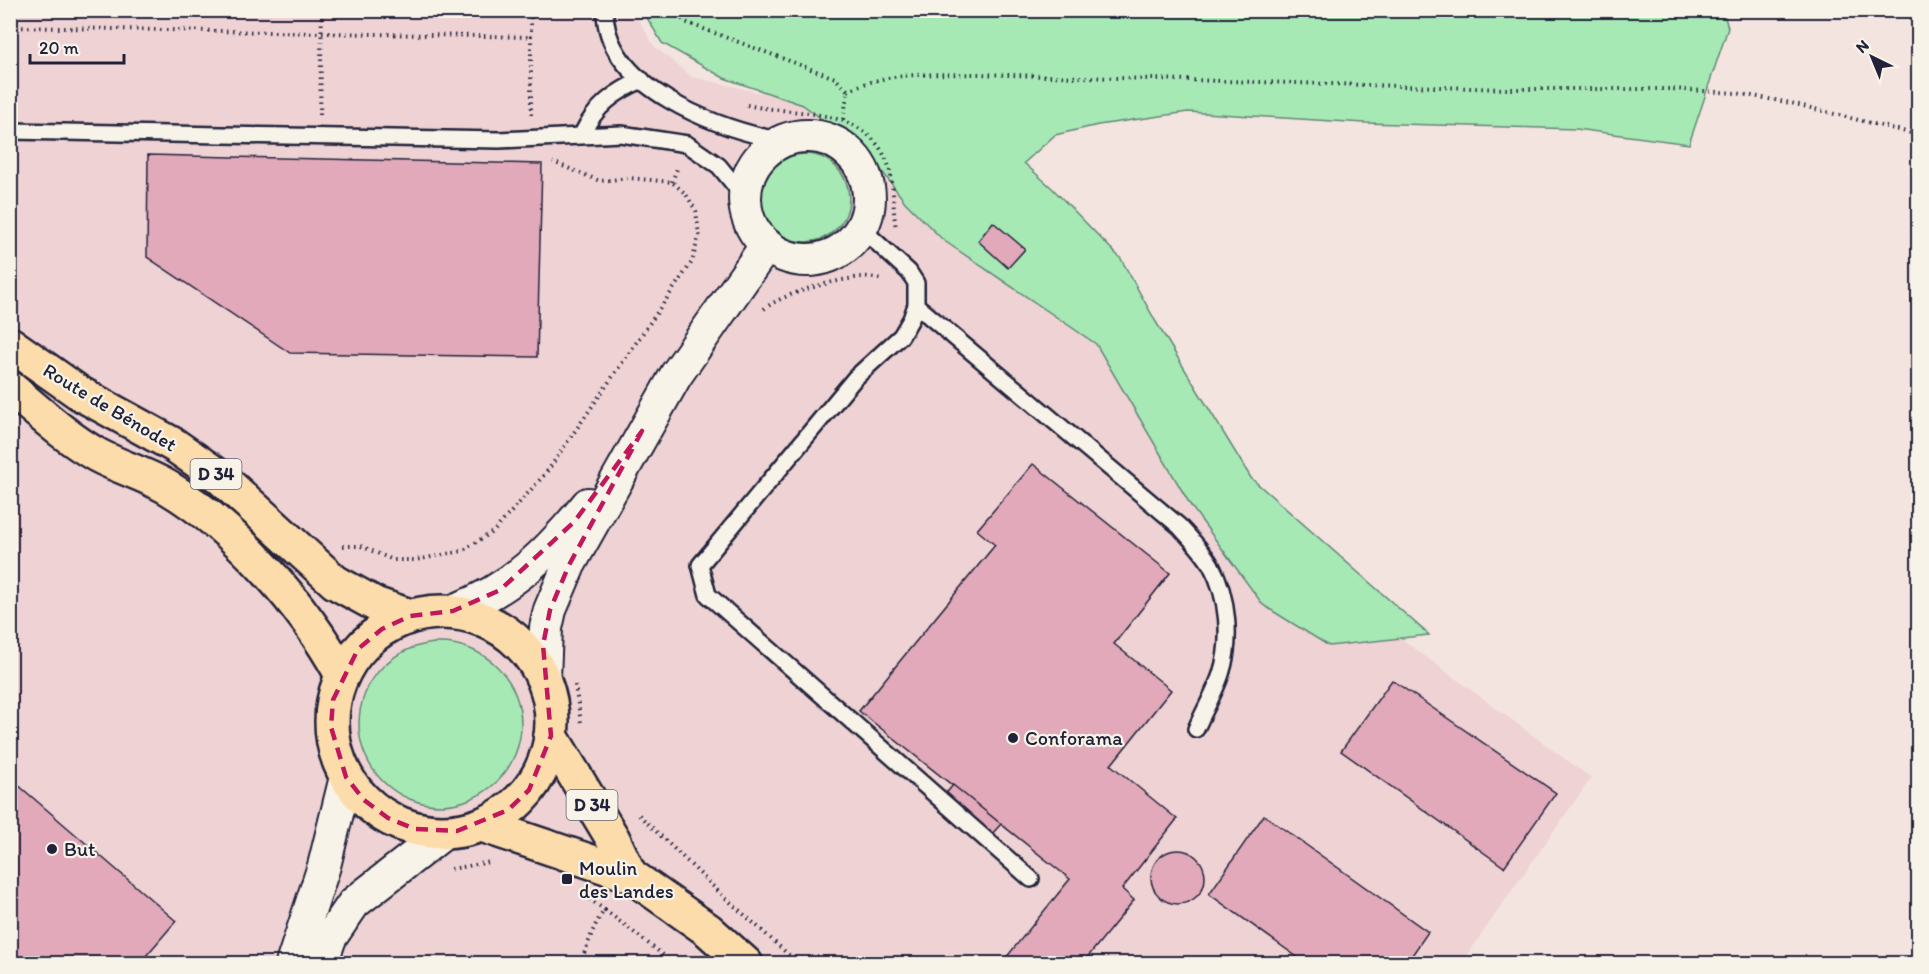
<svg xmlns="http://www.w3.org/2000/svg" width="1929" height="974" viewBox="0 0 1929 974" font-family="Itim,sans-serif">
	<style>
		.built { fill: #eed2d4 }
		.green { fill: #a6e9b4; stroke: #648678; stroke-width: 1.5 }
		.building { fill: #e1a9ba; stroke: #22223b; stroke-width: 1.5 }
		.lines { fill: none; stroke-linecap: round; stroke-linejoin: round }
		.service-casing { stroke: #22223b; stroke-width: 20 }
		.minor-casing { stroke: #22223b; stroke-width: 36 }
		.primary-casing { stroke: #22223b; stroke-width: 38 }
		.path { stroke: #22223b; stroke-width: 4; stroke-dasharray: 1.5 4.5; stroke-linecap: butt }
		.service { stroke: #f7f3e8; stroke-width: 15 }
		.minor { stroke: #f7f3e8; stroke-width: 32 }
		.primary { stroke: #fddcac; stroke-width: 33 }
		.marked { fill: none; stroke: #c2185b; stroke-width: 4.5; stroke-dasharray: 12 8; stroke-linejoin: round }
		.poi-dot { fill: #22223b; stroke: #f7f3e8; stroke-width: 2 }
		.labels { text-anchor: middle; stroke-width: 4.5; stroke-linejoin: round; paint-order: stroke }
		.shield { fill: #f7f3e8; stroke: #62616f; stroke-width: 1.5 }
		.shield-label { font-size: 18px; font-weight: bold; fill: #22223b }
		.street-label { font-size: 20px; fill: #22223b; stroke: #f7f3e8 }
		.poi-label { font-size: 20px; fill: #22223b; stroke: #f7f3e8; text-anchor: start }
	</style>
	<rect width="100%" height="100%" fill="#f3e4df"/>
	<filter id="ink" filterUnits="userSpaceOnUse"><feTurbulence type="fractalNoise" baseFrequency=".0167" numOctaves="2"/><feDisplacementMap in="SourceGraphic" scale="12" xChannelSelector="R" yChannelSelector="G"/><feConvolveMatrix kernelMatrix="1 2 1 2 8 2 1 2 1" color-interpolation-filters="sRGB"/></filter>
	<g filter="url(#ink)">
		<path class="built" d="M10,11h623l21,35 38,31 78,18 50,5 270,199 136,211 365,268 -130,185h-1450z"/>
		<g class="green">
			<path d="M1723,10l5,18 -39,116 -113,-15 -211,-6 -177,-11 -90,13 -43,10 -31,28 28,25 69,71 35,63 95,156 178,157 -100,11 -66,-41 -72,-99 -95,-162 -153,-104 -38,-38 -35,-47 -67,-50 -79,-27 -62,-35 -19,-32z"/>
			<circle cx="805" cy="198" r="44"/>
			<circle cx="440" cy="724" r="81"/>
		</g>
		<g class="building">
			<path d="M148,155l394,9 -5,193 -247,-4 -143,-96z"/>
			<path d="M993,222l32,27 -17,19 -30,-27z"/>
			<path d="M1033,464l137,109 -56,71 57,46 -60,75 66,54 -55,70 12,11 -52,64h-81l69,-85 -211,-168 136,-166 -18,-15z"/>
			<path d="M1392,680l164,113 -52,74 -163,-116z"/>
			<path d="M10,778l166,143 -37,43h-129z"/>
			<path d="M953,785l48,39 -10,11 -47,-39z"/>
			<path d="M1264,815l164,117 -22,32h-99l-98,-70z"/>
			<circle cx="1178" cy="877" r="27"/>
		</g>
		<g class="lines">
			<defs>
				<g id="service">
					<path d="M605,10c0,79 113,118 176,131"/>
					<path d="M10,131l489,9 122,-6 66,10 32,22 26,32"/>
					<path d="M582,134c14,-28 32,-42 60,-54"/>
					<path d="M862,229l47,43 7,11v22l-5,14 -10,17 -46,42 -155,187 8,30 323,284"/>
					<path d="M916,305l263,221c11,12 24,25 32,39 17,31 21,75 10,109 -6,18 -17,37 -25,55"/>
				</g>
				<g id="minor">
					<circle cx="807" cy="198" r="62"/>
					<path d="M453,611c59,-22 95,-58 135,-107"/>
					<path d="M544,679l2,-51 4,-18 19,-45 107,-190 90,-129"/>
					<path d="M292,964l32,-98 22,-89"/>
					<path d="M321,964l9,-26 24,-35 91,-71"/>
				</g>
				<g id="primary">
					<path d="M10,344l71,50 93,51 46,32 115,105 40,22 35,12"/>
					<path d="M10,388c28,23 55,49 87,67 22,12 48,19 70,32 69,41 137,118 175,188"/>
					<circle cx="442" cy="722" r="110"/>
					<path d="M551,736l62,103 17,36"/>
					<path d="M482,825l148,50 78,55 38,34"/>
				</g>
			</defs>
			<use href="#service" class="service-casing"/>
			<use href="#minor" class="minor-casing"/>
			<use href="#primary" class="primary-casing"/>
			<g class="path">
				<path d="M674,10l11,12 150,56 13,13 -5,29"/>
				<path d="M10,27l521,10"/>
				<path d="M848,91c38,-20 84,-16 127,-17l533,15h163l65,4 55,10 127,32"/>
				<path d="M747,105c49,11 119,0 141,59 7,20 4,43 8,64"/>
				<path d="M320,115l2,-105"/>
				<path d="M531,115v-105"/>
				<path d="M672,182l6,-16"/>
				<path d="M764,309c19,-16 74,-30 99,-32 7,-1 13,2 18,2"/>
				<path d="M343,546h18l32,14h23l46,-9 32,-20 52,-58 146,-211 7,-27 -3,-24 -10,-17 -14,-12 -43,-4 -29,3 -47,-19"/>
				<path d="M575,685l6,37"/>
				<path d="M639,815l80,77 80,72"/>
				<path d="M451,869l40,-7"/>
				<path d="M605,910l70,54"/>
				<path d="M579,964c10,-18 13,-39 26,-54l-20,-14"/>
			</g>
			<use href="#service" class="service"/>
			<use href="#minor" class="minor"/>
			<use href="#primary" class="primary"/>
		</g>
	</g>
	<path class="marked" d="M642,431l-73,134 -19,45 -7,35 8,91 -22,54 -21,20 -51,21 -42,-2 -27,-11 -24,-18 -18,-23 -15,-50 2,-27 25,-51 24,-20 28,-13 43,-5 47,-21 74,-68z"/>
	<g class="poi-dot">
		<circle cx="1013" cy="738" r="6"/>
		<circle cx="52" cy="849" r="6"/>
		<rect x="561" y="873" width="12" height="12" rx="3"/>
	</g>
	<g class="labels">
		<g class="shield">
			<rect x="190.5" y="459" width="51" height="30" rx="4.5"/>
			<rect x="566.5" y="790" width="51" height="30" rx="4.5"/>
		</g>
		<g class="shield-label">
			<text x="216" y="480">D 34</text>
			<text x="592" y="811">D 34</text>
		</g>
		<g class="street-label">
			<text transform="translate(110 407) rotate(31)" y="7">Route de Bénodet</text>
		</g>
		<g class="poi-label">
			<text x="1025" y="745">Conforama</text>
			<text x="64" y="856">But</text>
			<text x="579" y="875">Moulin<tspan x="579" dy="23">des Landes</tspan></text>
		</g>
	</g>
	<rect width="1929" height="974" fill="none" stroke="#f7f3e8" stroke-width="36"/>
	<rect x="18" y="18" width="1893" height="938" fill="none" stroke="#22223b" stroke-width="2" filter="url(#ink)"/>
	<g transform="translate(1872 57) rotate(317)" stroke="#f7f3e8" stroke-width="4.5" paint-order="stroke">
	<path d="M0-4.5L10 22L0 15L-10 22Z" fill="#22223b"/>
	<text y="-9" font-size="16" font-weight="bold" text-anchor="middle" fill="#22223b">N</text>
	</g>
	<path d="M30 54v9h94v-9" fill="none" stroke="#22223b" stroke-width="3"/>
	<text x="39" y="54" font-size="18" fill="#22223b" stroke="#f7f3e8" stroke-width="4.5" paint-order="stroke">20 m</text>
</svg>
